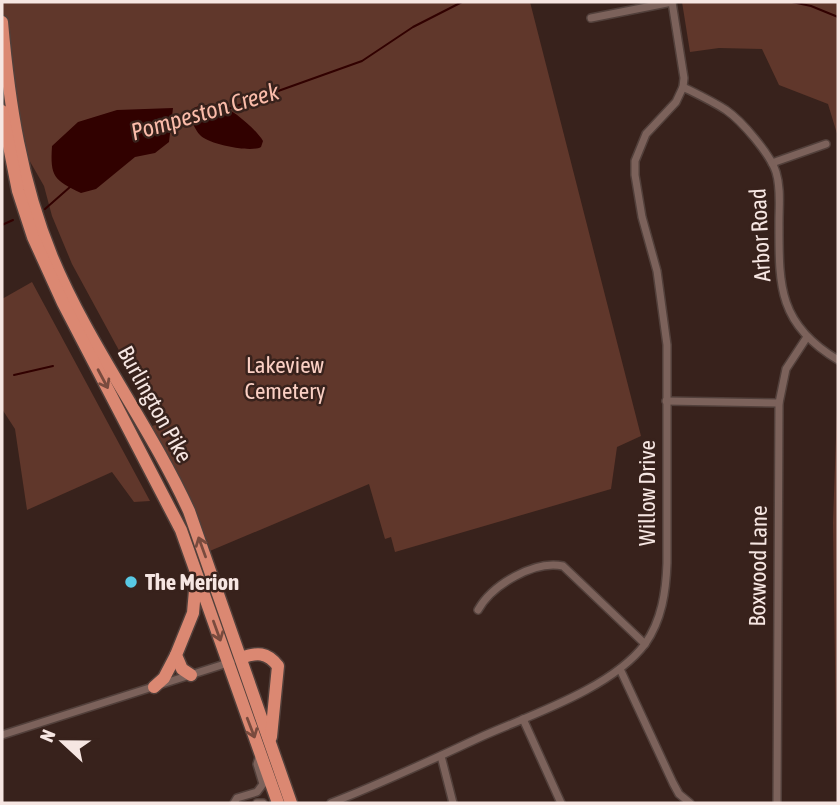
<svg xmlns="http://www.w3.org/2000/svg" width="840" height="805" viewBox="0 0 840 805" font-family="'Asap Condensed',sans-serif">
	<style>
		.green { fill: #60372b }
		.water { fill: #310100 }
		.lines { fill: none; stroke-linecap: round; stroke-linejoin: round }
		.stream { stroke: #310100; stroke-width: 2 }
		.minor-casing { stroke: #52403b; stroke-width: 10 }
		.trunk-casing { stroke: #52403b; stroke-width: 15 }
		.minor { stroke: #7c625b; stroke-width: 7 }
		.trunk { stroke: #db8872; stroke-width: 12 }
		.oneway { stroke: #794b3e }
		.poi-dot { fill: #58c9e4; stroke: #38221c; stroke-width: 2.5 }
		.labels { text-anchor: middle; stroke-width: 5; stroke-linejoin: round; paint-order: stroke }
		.street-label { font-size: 23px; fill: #f6e6e2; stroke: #38221c }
		.park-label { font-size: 23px; fill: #fbd0c4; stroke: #38221c }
		.poi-label { font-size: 23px; font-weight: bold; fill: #f6e6e2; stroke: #38221c; text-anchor: start }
		.water-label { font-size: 24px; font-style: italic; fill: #fbbcaa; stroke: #38221c }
	</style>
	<rect width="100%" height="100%" fill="#38221c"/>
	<g class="green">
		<path d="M2,2h528l111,434 -24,11 -6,42 -216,63 -4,-15 -6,2 -16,-55 -164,69 -60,-125 14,-4 -87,-160 -20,-48 -8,-30 -28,-49 -14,-115z"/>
		<path d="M682,2h156v135l-10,-33 -49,-19 -17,-36 -43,-1 -29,4z"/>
		<path d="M32,282l118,219 -16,1 -22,-30 -85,38 -12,-81 -13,-20v-110z"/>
		<path d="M838,382v421h-1l-4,-281z"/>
	</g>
	<g class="water">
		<path d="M218,104c13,4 38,25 45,37l-2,6c-10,6 -54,-3 -61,-12 -5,-5 -8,-14 -11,-20 3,-12 19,-9 29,-11z"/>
		<path d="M173,108l-4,34 -14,11 -20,4 -39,32 -15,4c-27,-13 -31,-16 -29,-47l26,-24 39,-12z"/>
	</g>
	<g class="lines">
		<g class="stream">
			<path d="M792,2l19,4 27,11"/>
			<path d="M228,109l134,-48 51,-34 49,-25"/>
			<path d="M170,119l18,-4"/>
			<path d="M45,209l25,-22"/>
			<path d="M2,225l11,-5"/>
			<path d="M14,375l39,-9"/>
		</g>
		<defs>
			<g id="minor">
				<path d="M591,18l81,-16"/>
				<path d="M683,87c14,7 29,14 43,23 16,11 44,44 50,62 5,16 3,33 3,49 0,63 -2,103 59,139"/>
				<path d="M772,163l54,-19"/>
				<path d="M666,401l113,2"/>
				<path d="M478,610c14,-25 56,-50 85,-44l82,78"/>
				<path d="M620,669l53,114 6,11 11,9"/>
				<path d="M523,719l38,84"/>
				<path d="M2,735l229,-73"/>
				<path d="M441,756l12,47"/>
				<path d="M234,803l3,-5 20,-6 6,-8 -6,-20 2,-7"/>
				<path d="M257,803h6"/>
				<path d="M331,803c52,-20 102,-44 152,-67 50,-22 129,-48 162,-92 17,-24 21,-53 22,-81v-218l-10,-74 -15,-54 -7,-42v-14l11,-27 30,-32 7,-15 1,-9 -12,-76"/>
				<path d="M777,803l2,-400 7,-34 21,-32"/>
			</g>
			<g id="trunk">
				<path d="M2,22c7,81 19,160 50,235 37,89 97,167 137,254l102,292"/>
				<path d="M2,111l16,80 15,46 30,66 118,227 97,273"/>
				<path d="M241,658c16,-6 26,-6 37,8l-7,71"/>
				<path d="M191,675l-9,-6 -6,-14 17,-42 3,-34"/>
				<path d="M154,687l10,-9 12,-23"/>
			</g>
		</defs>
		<use href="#minor" class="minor-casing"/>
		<use href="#trunk" class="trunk-casing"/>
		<use href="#minor" class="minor"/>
		<use href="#trunk" class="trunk"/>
	</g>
	<defs><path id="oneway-shaft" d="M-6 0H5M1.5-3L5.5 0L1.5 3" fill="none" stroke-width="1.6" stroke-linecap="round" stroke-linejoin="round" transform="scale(1.75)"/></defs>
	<g class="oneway">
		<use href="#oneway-shaft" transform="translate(103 379) rotate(62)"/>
		<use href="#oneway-shaft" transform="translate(202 547) rotate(-110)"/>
		<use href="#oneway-shaft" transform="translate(217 631) rotate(70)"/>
		<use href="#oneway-shaft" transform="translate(251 728) rotate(69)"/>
	</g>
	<circle class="poi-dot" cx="131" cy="582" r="7"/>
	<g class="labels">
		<g class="street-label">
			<text transform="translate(760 235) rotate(-93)" y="8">Arbor Road</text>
			<text transform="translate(155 404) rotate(61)" y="8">Burlington Pike</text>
			<text transform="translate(647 493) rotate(-90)" y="8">Willow Drive</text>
			<text transform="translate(758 566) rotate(-89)" y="8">Boxwood Lane</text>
		</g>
		<g class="park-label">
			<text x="285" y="373">Lakeview<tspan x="285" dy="26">Cemetery</tspan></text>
		</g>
		<g class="poi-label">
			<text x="145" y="590">The Merion</text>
		</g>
		<g class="water-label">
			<text transform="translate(205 112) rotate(-16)" y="8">Pompeston Creek</text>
		</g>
	</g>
	<rect width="840" height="805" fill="none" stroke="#f6e6e2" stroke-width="7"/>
	<g transform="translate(63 742) rotate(292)" stroke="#38221c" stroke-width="5" paint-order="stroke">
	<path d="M0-5L12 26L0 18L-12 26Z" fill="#f6e6e2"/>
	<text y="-10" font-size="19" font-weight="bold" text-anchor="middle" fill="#f6e6e2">N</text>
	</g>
</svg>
